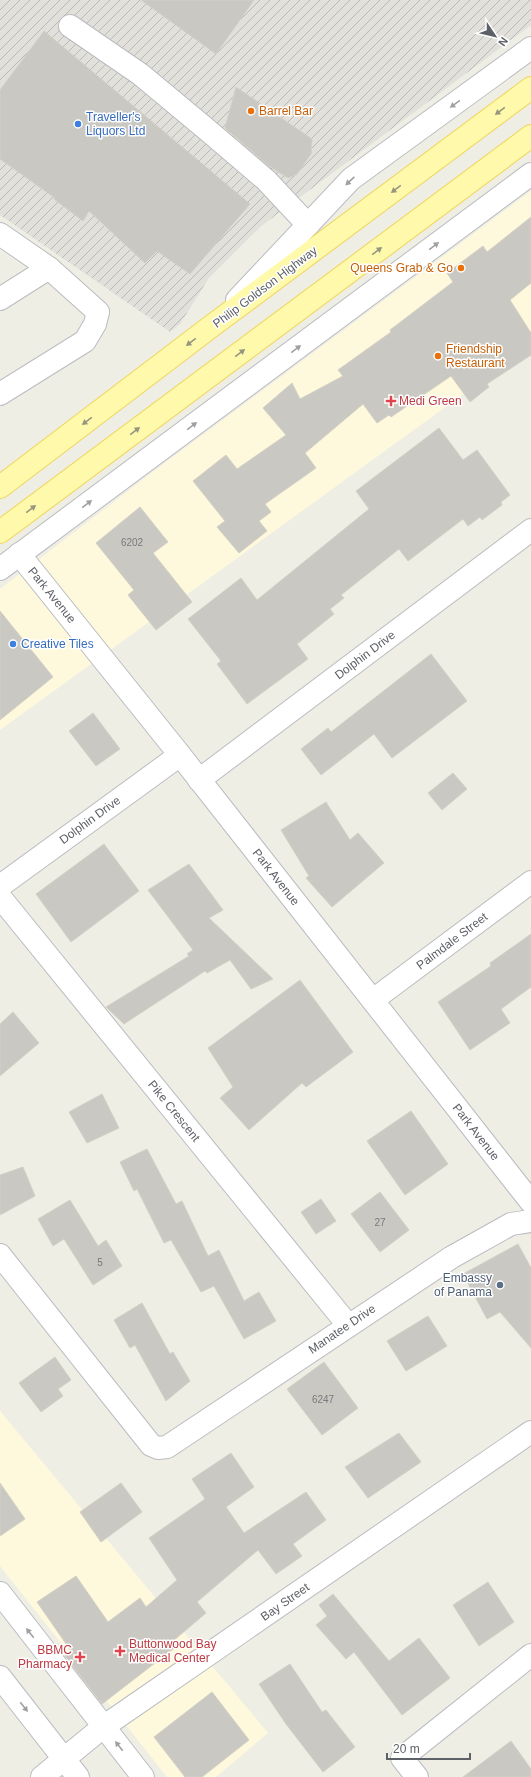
<svg xmlns="http://www.w3.org/2000/svg" width="531" height="1777" viewBox="0 0 531 1777" font-family="Helvetica,sans-serif">
	<style>
		.commercial { fill: #fef9dc }
		.industrial { fill: url(#industrial-furrows) }
		.building { fill: #cac8c3; stroke: #d4d0c4 }
		.lines { fill: none; stroke-linecap: round; stroke-linejoin: round }
		.minor-casing { stroke: #babcc1; stroke-width: 24 }
		.major-casing { stroke: #f0d55d; stroke-width: 24 }
		.minor { stroke: #fff; stroke-width: 22 }
		.major { stroke: #fef9ab; stroke-width: 22 }
		.oneway { fill: #9ea0a3 }
		.oneway2 { fill: #95967e }
		.food-dot { fill: #e8710a; stroke: #fff; stroke-width: 1.5 }
		.shop-dot { fill: #3f7fe0; stroke: #fff; stroke-width: 1.5 }
		.health-dot { fill: #e0444e; stroke: #fff; stroke-width: 1.5 }
		.service-dot { fill: #5c6f8a; stroke: #fff; stroke-width: 1.5 }
		.labels { text-anchor: middle; stroke-width: 3; stroke-linejoin: round; paint-order: stroke }
		.number-label { font-size: 10px; fill: #787a7d }
		.food-label { font-size: 12px; fill: #c56008; stroke: #fff; text-anchor: start }
		.shop-label { font-size: 12px; fill: #366cbe; stroke: #fff; text-anchor: start }
		.street-label { font-size: 12px; fill: #5d6066; stroke: #fff }
		.health-label { font-size: 12px; fill: #be3a42; stroke: #fff; text-anchor: start }
		.service-label { font-size: 12px; fill: #4e5e75; stroke: #fff; text-anchor: end }
	</style>
	<defs>
		<pattern id="industrial-furrows" width="10" height="10" patternUnits="userSpaceOnUse"><rect width="10" height="10" fill="#e1e0da"/><path d="M-1 1l2-2M0 10L10 0M9 11l2-2" fill="none" stroke="#bab9b5"/></pattern>
	</defs>
	<rect width="100%" height="100%" fill="#efeee5"/>
	<g class="commercial">
		<path d="M531,191v154l-531,385v-141l154,-118z"/>
		<path d="M0,1411l268,322 -52,44h-49l-167,-211z"/>
	</g>
	<path class="industrial" d="M0,0h531v25l-271,202 -51,51 -29,46 -10,8 -170,-117z"/>
	<g class="building">
		<path d="M141,0h113l-38,54z"/>
		<path d="M44,31l206,173 -60,70 -33,-23 -12,12 -56,-52 -6,10 -29,-22 1,-1 -55,-39v-69z"/>
		<path d="M236,87l76,52 -1,15 -14,20 -9,4 -19,-12 -44,-38z"/>
		<path d="M531,217v66l-21,17 21,33v22l-44,29 2,3 -19,15 -19,-26 -60,41 -2,-2 -12,8 -14,-19 -58,49 11,15 -51,36 6,8 -12,9 8,10 -28,22 -22,-26 8,-6 -32,-40 33,-26 11,14 49,-34 -23,-27 29,-25 8,16 43,-23 -5,-6 53,-38 -1,-2 63,-48 -6,-9 36,-27 4,6z"/>
		<path d="M439,428l24,32 14,-10 33,45 -9,7 1,3 -20,15 -2,-3 -12,9 -5,-7 -55,42 -9,-12 -58,46 3,3 -14,11 4,5 -37,30 11,15 -61,45 -30,-40 4,-3 -33,-42 53,-41 16,22 112,-91 -13,-18z"/>
		<path d="M140,507l28,35 -15,11 39,49 -36,28 -28,-35 6,-5 -38,-47z"/>
		<path d="M0,611l53,66 -53,43z"/>
		<path d="M431,654l36,47 -75,57 -18,-24 -53,41 -20,-26 27,-21 3,4z"/>
		<path d="M93,713l27,36 -24,17 -27,-35z"/>
		<path d="M453,773l14,16 -25,21 -14,-17z"/>
		<path d="M326,802l24,38 8,-7 26,30 -52,44 -26,-29 3,-2 -28,-46z"/>
		<path d="M104,844l35,47 -68,51 -35,-48z"/>
		<path d="M189,864l34,46 -14,8 64,61 -22,10 -21,-29 -23,13 -2,-2 -81,53 -18,-17 83,-51 -2,-2 6,-4 -45,-60z"/>
		<path d="M531,934v53l-30,22 9,14 -40,27 -32,-48 53,-36 -1,-3z"/>
		<path d="M300,980l53,72 -47,35 -4,-4 -53,47 -29,-32 13,-11 -25,-39z"/>
		<path d="M13,1012l26,31 -39,33v-52z"/>
		<path d="M102,1094l17,34 -32,15 -18,-31z"/>
		<path d="M411,1111l37,53 -43,31 -38,-54z"/>
		<path d="M147,1149l29,55 6,-3 26,55 11,-6 25,51 15,-9 17,29 -32,18 -30,-53 -13,6 -30,-52 -7,3 -27,-54 -3,2 -14,-29z"/>
		<path d="M23,1167l12,29 -35,19v-40z"/>
		<path d="M380,1192l29,38 -29,22 -29,-38z"/>
		<path d="M321,1199l15,22 -20,13 -15,-22z"/>
		<path d="M70,1200l28,46 8,-6 16,26 -29,19 -29,-46 -11,7 -15,-27z"/>
		<path d="M518,1244l13,24v80l-31,-36 -13,7 -24,-45z"/>
		<path d="M142,1303l28,51 3,-2 17,29 -24,20 -31,-56 -5,3 -16,-28z"/>
		<path d="M428,1316l19,30 -41,25 -19,-30z"/>
		<path d="M55,1357l16,23 -13,9 5,7 -22,16 -22,-29z"/>
		<path d="M324,1362l34,46 -36,27 -35,-46z"/>
		<path d="M399,1433l22,29 -53,36 -23,-31z"/>
		<path d="M231,1453l23,34 -28,20 18,26 62,-41 20,28 -33,24 9,12 -26,18 -18,-24 -61,52 9,11 -33,28 4,5 -75,58 -37,-48 6,-5 -34,-49 39,-26 32,46 32,-24 6,9 31,-27 -28,-42 56,-39 -13,-20z"/>
		<path d="M0,1483l25,36 -25,17z"/>
		<path d="M121,1483l21,29 -41,30 -21,-30z"/>
		<path d="M488,1582l26,40 -35,24 -26,-41z"/>
		<path d="M333,1594l56,67 30,-23 31,40 -48,37 -48,-63 -8,7 -30,-34 11,-9 -8,-11z"/>
		<path d="M290,1664l32,48 4,-2 29,37 -32,25 -37,-48 -27,-40z"/>
		<path d="M212,1692l37,48 -47,37h-17l-31,-40z"/>
		<path d="M511,1741l20,28v8h-68z"/>
	</g>
	<g class="lines">
		<defs>
			<g id="minor">
				<path d="M70,26l70,48 65,54 61,52 42,45"/>
				<path d="M0,234l49,34 49,44 -3,12 -10,17 -85,53"/>
				<path d="M0,299l49,-31"/>
				<path d="M237,300l114,-121 180,-131"/>
				<path d="M19,554l161,201 351,447"/>
				<path d="M0,569l531,-395"/>
				<path d="M199,780l332,-250"/>
				<path d="M0,886l180,-131"/>
				<path d="M0,897l348,428"/>
				<path d="M373,1000l158,-118"/>
				<path d="M0,1255l151,190 7,3 9,-1 285,-190 59,-33 20,-3"/>
				<path d="M0,1593l143,184"/>
				<path d="M0,1677l78,100"/>
				<path d="M42,1777l61,-50 428,-295"/>
				<path d="M417,1777l-15,-19 129,-103"/>
			</g>
			<g id="major">
				<path d="M0,487l213,-162 318,-237"/>
				<path d="M0,532l531,-396"/>
			</g>
		</defs>
		<use href="#minor" class="minor-casing"/>
		<use href="#major" class="major-casing"/>
		<use href="#minor" class="minor"/>
		<use href="#major" class="major"/>
	</g>
	<defs><path id="oneway-solid" d="M-6-.8H1V-3.2L6.5 0L1 3.2V.8H-6Z"/></defs>
	<g class="oneway">
		<use href="#oneway-solid" transform="translate(455 104) rotate(144)"/>
		<use href="#oneway-solid" transform="translate(350 181) rotate(137)"/>
		<use href="#oneway-solid" transform="translate(434 246) rotate(-37)"/>
		<use href="#oneway-solid" transform="translate(296 349) rotate(-37)"/>
		<use href="#oneway-solid" transform="translate(192 426) rotate(-37)"/>
		<use href="#oneway-solid" transform="translate(87 504) rotate(-37)"/>
		<use href="#oneway-solid" transform="translate(30 1633) rotate(-128)"/>
		<use href="#oneway-solid" transform="translate(24 1707) rotate(52)"/>
		<use href="#oneway-solid" transform="translate(119 1746) rotate(-128)"/>
	</g>
	<g class="oneway2">
		<use href="#oneway-solid" transform="translate(500 111) rotate(143)"/>
		<use href="#oneway-solid" transform="translate(396 189) rotate(143)"/>
		<use href="#oneway-solid" transform="translate(377 251) rotate(-37)"/>
		<use href="#oneway-solid" transform="translate(191 342) rotate(143)"/>
		<use href="#oneway-solid" transform="translate(240 353) rotate(-37)"/>
		<use href="#oneway-solid" transform="translate(87 421) rotate(143)"/>
		<use href="#oneway-solid" transform="translate(135 431) rotate(-37)"/>
		<use href="#oneway-solid" transform="translate(31 509) rotate(-37)"/>
	</g>
	<g class="food-dot">
		<circle cx="251" cy="111" r="4"/>
		<circle cx="461" cy="268" r="4"/>
		<circle cx="438" cy="356" r="4"/>
	</g>
	<g class="shop-dot">
		<circle cx="78" cy="124" r="4"/>
		<circle cx="13" cy="644" r="4"/>
	</g>
	<g class="health-dot">
		<path d="M389 395h4v4h4v4h-4v4h-4v-4h-4v-4h4z"/>
		<path d="M118 1645h4v4h4v4h-4v4h-4v-4h-4v-4h4z"/>
		<path d="M78 1651h4v4h4v4h-4v4h-4v-4h-4v-4h4z"/>
	</g>
	<circle class="service-dot" cx="500" cy="1285" r="4"/>
	<g class="labels">
		<g class="number-label">
			<text x="132" y="546">6202</text>
			<text x="380" y="1226">27</text>
			<text x="100" y="1266">5</text>
			<text x="323" y="1403">6247</text>
		</g>
		<g class="food-label">
			<text x="259" y="115">Barrel Bar</text>
			<text x="453" y="272" text-anchor="end">Queens Grab &amp; Go</text>
			<text x="446" y="353">Friendship<tspan x="446" dy="14">Restaurant</tspan></text>
		</g>
		<g class="shop-label">
			<text x="86" y="121">Traveller's<tspan x="86" dy="14">Liquors Ltd</tspan></text>
			<text x="21" y="648">Creative Tiles</text>
		</g>
		<g class="street-label">
			<text transform="translate(265 287) rotate(-37)" y="4">Philip Goldson Highway</text>
			<text transform="translate(52 595) rotate(51)" y="4">Park Avenue</text>
			<text transform="translate(365 655) rotate(-37)" y="4">Dolphin Drive</text>
			<text transform="translate(90 820) rotate(-36)" y="4">Dolphin Drive</text>
			<text transform="translate(276 877) rotate(52)" y="4">Park Avenue</text>
			<text transform="translate(452 941) rotate(-37)" y="4">Palmdale Street</text>
			<text transform="translate(174 1111) rotate(51)" y="4">Pike Crescent</text>
			<text transform="translate(476 1132) rotate(52)" y="4">Park Avenue</text>
			<text transform="translate(342 1329) rotate(-34)" y="4">Manatee Drive</text>
			<text transform="translate(285 1602) rotate(-35)" y="4">Bay Street</text>
		</g>
		<g class="health-label">
			<text x="399" y="405">Medi Green</text>
			<text x="129" y="1648">Buttonwood Bay<tspan x="129" dy="14">Medical Center</tspan></text>
			<text x="72" y="1654" text-anchor="end">BBMC<tspan x="72" dy="14">Pharmacy</tspan></text>
		</g>
		<g class="service-label">
			<text x="492" y="1282">Embassy<tspan x="492" dy="14">of Panama</tspan></text>
		</g>
	</g>
	<g transform="translate(495 36) rotate(125)" stroke="#ffffff" stroke-width="3" paint-order="stroke">
	<path d="M0-3L7 15L0 10L-7 15Z" fill="#5d6066"/>
	<text y="-6" font-size="11" font-weight="bold" text-anchor="middle" fill="#5d6066">N</text>
	</g>
	<path d="M387 1753v6h83v-6" fill="none" stroke="#5d6066" stroke-width="2"/>
	<text x="393" y="1753" font-size="12" fill="#5d6066" stroke="#ffffff" stroke-width="3" paint-order="stroke">20 m</text>
</svg>
